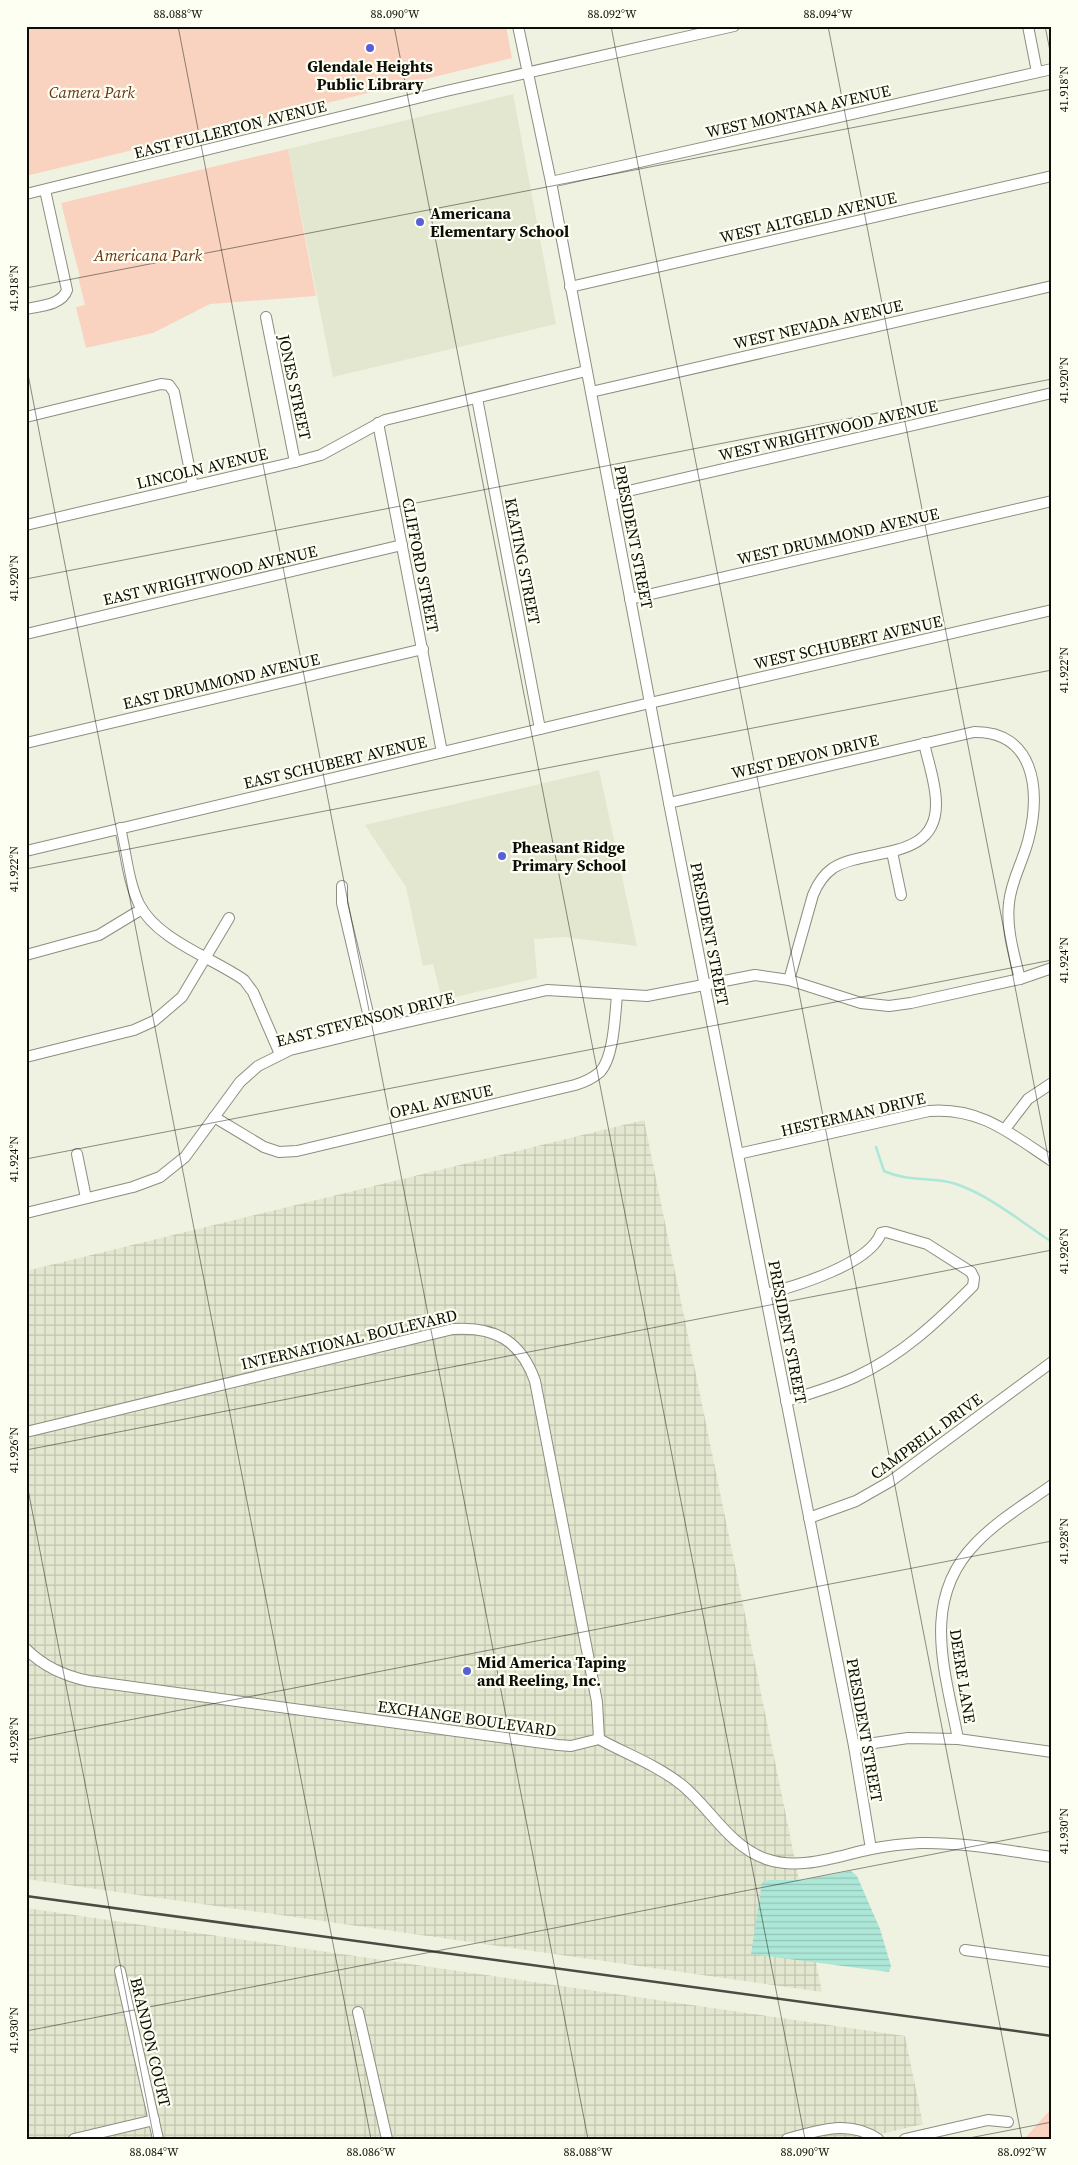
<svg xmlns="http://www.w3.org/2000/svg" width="1078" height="2165" viewBox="0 0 1078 2165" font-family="'Source Serif 4',serif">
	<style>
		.built { fill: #e4e7cf }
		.industrial { fill: url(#industrial-grid) }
		.green { fill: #f9d3c0 }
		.water { fill: url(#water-rules) }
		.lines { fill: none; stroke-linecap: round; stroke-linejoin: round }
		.stream { stroke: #ace7d8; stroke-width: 2.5 }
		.minor-casing { stroke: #8c8e7f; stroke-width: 12 }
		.minor { stroke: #fff; stroke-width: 10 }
		.rail { stroke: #4a4b42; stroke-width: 2.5 }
		.ticks { fill: none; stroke: #0d0e08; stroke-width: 1; stroke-opacity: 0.45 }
		.poi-dot { fill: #595fd6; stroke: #fdfff2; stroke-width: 2 }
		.labels { text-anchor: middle; stroke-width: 4.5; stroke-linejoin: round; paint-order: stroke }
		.poi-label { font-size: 16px; font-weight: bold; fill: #0d0e08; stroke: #fdfff2; text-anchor: start }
		.park-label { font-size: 16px; font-style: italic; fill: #6b3211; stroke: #fdfff2 }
		.street-label { font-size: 16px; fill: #0d0e08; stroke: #fdfff2 }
		.neatline { fill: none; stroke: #0d0e08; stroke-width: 2 }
		.ticks-label { font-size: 12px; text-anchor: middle; fill: #0d0e08 }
	</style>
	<defs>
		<pattern id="industrial-grid" width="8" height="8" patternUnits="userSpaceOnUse" patternTransform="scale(1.25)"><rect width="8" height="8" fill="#e4e7cf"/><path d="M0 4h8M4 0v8" fill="none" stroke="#c2c5b0"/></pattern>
		<pattern id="water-rules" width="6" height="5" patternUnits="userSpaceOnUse" patternTransform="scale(1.25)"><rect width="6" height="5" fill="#ace7d8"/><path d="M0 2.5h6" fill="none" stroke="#93c5b8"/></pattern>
	</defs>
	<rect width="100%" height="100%" fill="#f0f2e1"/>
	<g class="built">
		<path d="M513,94l43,230 -223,53 -45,-228z"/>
		<path d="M599,770l38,176 -74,-9 -29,2 3,39 -95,22 -9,-36 -10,2 -17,-79 -41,-62z"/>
	</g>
	<g class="industrial">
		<path d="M644,1120l178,872 -796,-113v-608z"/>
		<path d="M26,1908l879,128 18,88 -63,15h-834z"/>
	</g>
	<g class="green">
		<path d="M26,26h480l6,32 -486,118z"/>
		<path d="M288,149l28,147 -106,8 -57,29 -67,15 -10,-41 9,-2 -7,-28h2l-19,-74z"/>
		<path d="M1052,2108v31h-28z"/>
	</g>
	<path class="water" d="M851,1871l6,5 23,53 11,37 -2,6 -138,-18 11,-72 8,-2h33z"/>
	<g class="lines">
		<path class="stream" d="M876,1147l8,24c26,12 49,5 72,13 35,12 65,38 96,58"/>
		<defs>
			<g id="minor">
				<path d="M518,26l33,156 118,621 185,943 17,103"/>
				<path d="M1028,26l9,46"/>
				<path d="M551,182l501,-113"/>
				<path d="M26,194l420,-103 288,-65"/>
				<path d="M570,287l482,-111"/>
				<path d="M26,309c14,-3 36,-4 41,-19l-22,-100"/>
				<path d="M266,317l29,145"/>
				<path d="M591,392l461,-106"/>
				<path d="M477,398l63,331"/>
				<path d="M26,417l135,-33 8,1 5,7 19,94"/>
				<path d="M378,423l64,329"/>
				<path d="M611,495l441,-102"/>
				<path d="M26,525l269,-63 26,-7 64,-35 201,-49"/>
				<path d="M630,599l422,-98"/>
				<path d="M26,634l376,-89"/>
				<path d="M26,743l397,-94"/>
				<path d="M669,803l305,-71c60,-1 67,58 55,105 -5,23 -18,43 -20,66 -3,26 5,51 11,76"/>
				<path d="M120,828c6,25 8,53 19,76 18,36 74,54 105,76l9,12 27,62"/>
				<path d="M26,851l624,-148 402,-93"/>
				<path d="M892,852l9,43"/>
				<path d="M342,886v17l30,127"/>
				<path d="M26,955l73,-20 43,-26"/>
				<path d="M789,980l24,-85c4,-10 10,-20 20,-27 34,-21 104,-6 103,-65 0,-20 -8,-41 -12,-60"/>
				<path d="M26,1057l108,-27 20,-9 28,-24 47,-79"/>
				<path d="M214,1117l50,30 15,5 18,-1 278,-66c10,-3 17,-6 25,-13 14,-15 15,-57 17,-77"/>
				<path d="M1005,1129l23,-30 24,-16"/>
				<path d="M77,1154l9,44"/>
				<path d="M738,1154l191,-43c52,-4 82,23 123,50"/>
				<path d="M26,1213l107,-26 27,-10 25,-20 55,-75 18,-16 32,-16 82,-20 175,-40 100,6 108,-21 34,5 72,23 28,3 22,-3 109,-24 32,-11"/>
				<path d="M766,1294c30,-8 104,-30 115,-61l5,-1 41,12 44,28 3,6 -1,8c-36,36 -72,70 -118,91 -22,10 -46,17 -69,24"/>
				<path d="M26,1432l427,-103c42,-3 68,12 82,52l62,321 2,37"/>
				<path d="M809,1518l47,-17 35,-20 161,-119"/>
				<path d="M26,1649c18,18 38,27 63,32l469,64 13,1 28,-7c27,15 58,26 83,46 29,24 47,61 84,74 34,12 71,-3 105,-10 15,-3 32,-5 49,-6 44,-1 88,8 132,14"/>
				<path d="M958,1739c-13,-69 -38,-139 18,-196 22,-23 51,-40 76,-58"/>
				<path d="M854,1746l54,-8 50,1 94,13"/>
				<path d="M965,1950l87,12"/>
				<path d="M120,1971l38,168"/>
				<path d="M358,2012l29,127"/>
				<path d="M74,2139l80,-19"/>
				<path d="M787,2139c32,-8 60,-20 91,0"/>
				<path d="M905,2139l83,-19 20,2"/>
			</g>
		</defs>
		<use href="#minor" class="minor-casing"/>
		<use href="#minor" class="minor"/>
		<path class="rail" d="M26,1896l1026,140"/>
	</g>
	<path class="ticks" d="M178,26l410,2113M394,26l411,2113M611,26l411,2113M828,26l224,1151M1045,26l7,35M26,288l1026,-199M26,364l345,1775M26,579l1026,-200M26,869l1026,-199M26,1159l1026,-199M26,1450l1026,-200M26,1479l128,660M26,1740l1026,-199M26,2031l1026,-200M964,2139l88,-17"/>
	<g class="poi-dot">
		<circle cx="370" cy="48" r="5"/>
		<circle cx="420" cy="222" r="5"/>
		<circle cx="502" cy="856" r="5"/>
		<circle cx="467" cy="1671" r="5"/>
	</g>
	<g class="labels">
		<g class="poi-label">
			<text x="370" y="72" text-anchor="middle">Glendale Heights<tspan x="370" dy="18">Public Library</tspan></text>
			<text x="430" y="219">Americana<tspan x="430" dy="18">Elementary School</tspan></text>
			<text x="512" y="853">Pheasant Ridge<tspan x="512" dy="18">Primary School</tspan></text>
			<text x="477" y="1668">Mid America Taping<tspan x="477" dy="18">and Reeling, Inc.</tspan></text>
		</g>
		<g class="park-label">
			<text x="92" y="98">Camera Park</text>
			<text x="148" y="261">Americana Park</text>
		</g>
		<g class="street-label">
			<text transform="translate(798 111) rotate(-13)" y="6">WEST MONTANA AVENUE</text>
			<text transform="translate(230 129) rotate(-14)" y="6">EAST FULLERTON AVENUE</text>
			<text transform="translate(808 217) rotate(-13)" y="6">WEST ALTGELD AVENUE</text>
			<text transform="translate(818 324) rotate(-13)" y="6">WEST NEVADA AVENUE</text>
			<text transform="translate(295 387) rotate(78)" y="6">JONES STREET</text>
			<text transform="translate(828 430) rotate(-13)" y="6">WEST WRIGHTWOOD AVENUE</text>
			<text transform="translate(202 468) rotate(-13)" y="6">LINCOLN AVENUE</text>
			<text transform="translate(838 536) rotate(-13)" y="6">WEST DRUMMOND AVENUE</text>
			<text transform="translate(634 537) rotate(79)" y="6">PRESIDENT STREET</text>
			<text transform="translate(523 561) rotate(79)" y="6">KEATING STREET</text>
			<text transform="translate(421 565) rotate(79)" y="6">CLIFFORD STREET</text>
			<text transform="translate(210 575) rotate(-13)" y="6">EAST WRIGHTWOOD AVENUE</text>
			<text transform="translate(848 642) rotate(-13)" y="6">WEST SCHUBERT AVENUE</text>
			<text transform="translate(221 681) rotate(-13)" y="6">EAST DRUMMOND AVENUE</text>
			<text transform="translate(805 756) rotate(-13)" y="6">WEST DEVON DRIVE</text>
			<text transform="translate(335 762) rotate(-13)" y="6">EAST SCHUBERT AVENUE</text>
			<text transform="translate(710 934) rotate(79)" y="6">PRESIDENT STREET</text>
			<text transform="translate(365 1019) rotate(-14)" y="6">EAST STEVENSON DRIVE</text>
			<text transform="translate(441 1101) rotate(-13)" y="6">OPAL AVENUE</text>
			<text transform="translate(853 1114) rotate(-13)" y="6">HESTERMAN DRIVE</text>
			<text transform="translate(788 1332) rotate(79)" y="6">PRESIDENT STREET</text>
			<text transform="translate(349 1339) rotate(-13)" y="6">INTERNATIONAL BOULEVARD</text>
			<text transform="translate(926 1436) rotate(-36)" y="6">CAMPBELL DRIVE</text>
			<text transform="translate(963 1676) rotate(81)" y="6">DEERE LANE</text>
			<text transform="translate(467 1718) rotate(8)" y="6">EXCHANGE BOULEVARD</text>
			<text transform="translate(865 1730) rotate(80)" y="6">PRESIDENT STREET</text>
			<text transform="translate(151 2042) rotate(77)" y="6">BRANDON COURT</text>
		</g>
	</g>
	<rect width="1078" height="2165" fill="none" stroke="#fdfff2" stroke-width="55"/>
	<rect x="28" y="28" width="1022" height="2110" class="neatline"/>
	<g class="ticks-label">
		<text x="178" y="18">88.088°W</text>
		<text x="395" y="18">88.090°W</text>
		<text x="612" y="18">88.092°W</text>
		<text x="828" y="18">88.094°W</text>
		<text transform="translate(1064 89) rotate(-90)" y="4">41.918°N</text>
		<text transform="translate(14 288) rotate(-90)" y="4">41.918°N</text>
		<text transform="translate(1064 380) rotate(-90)" y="4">41.920°N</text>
		<text transform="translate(14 578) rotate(-90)" y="4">41.920°N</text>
		<text transform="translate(1064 670) rotate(-90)" y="4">41.922°N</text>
		<text transform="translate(14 869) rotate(-90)" y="4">41.922°N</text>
		<text transform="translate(1064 960) rotate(-90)" y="4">41.924°N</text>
		<text transform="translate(14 1159) rotate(-90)" y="4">41.924°N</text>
		<text transform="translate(1064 1251) rotate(-90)" y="4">41.926°N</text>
		<text transform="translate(14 1450) rotate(-90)" y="4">41.926°N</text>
		<text transform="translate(1064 1541) rotate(-90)" y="4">41.928°N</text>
		<text transform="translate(14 1740) rotate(-90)" y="4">41.928°N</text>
		<text transform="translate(1064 1831) rotate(-90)" y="4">41.930°N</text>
		<text transform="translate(14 2030) rotate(-90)" y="4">41.930°N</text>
		<text x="154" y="2156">88.084°W</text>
		<text x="371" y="2156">88.086°W</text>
		<text x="588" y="2156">88.088°W</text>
		<text x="805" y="2156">88.090°W</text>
		<text x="1022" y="2156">88.092°W</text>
	</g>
</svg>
